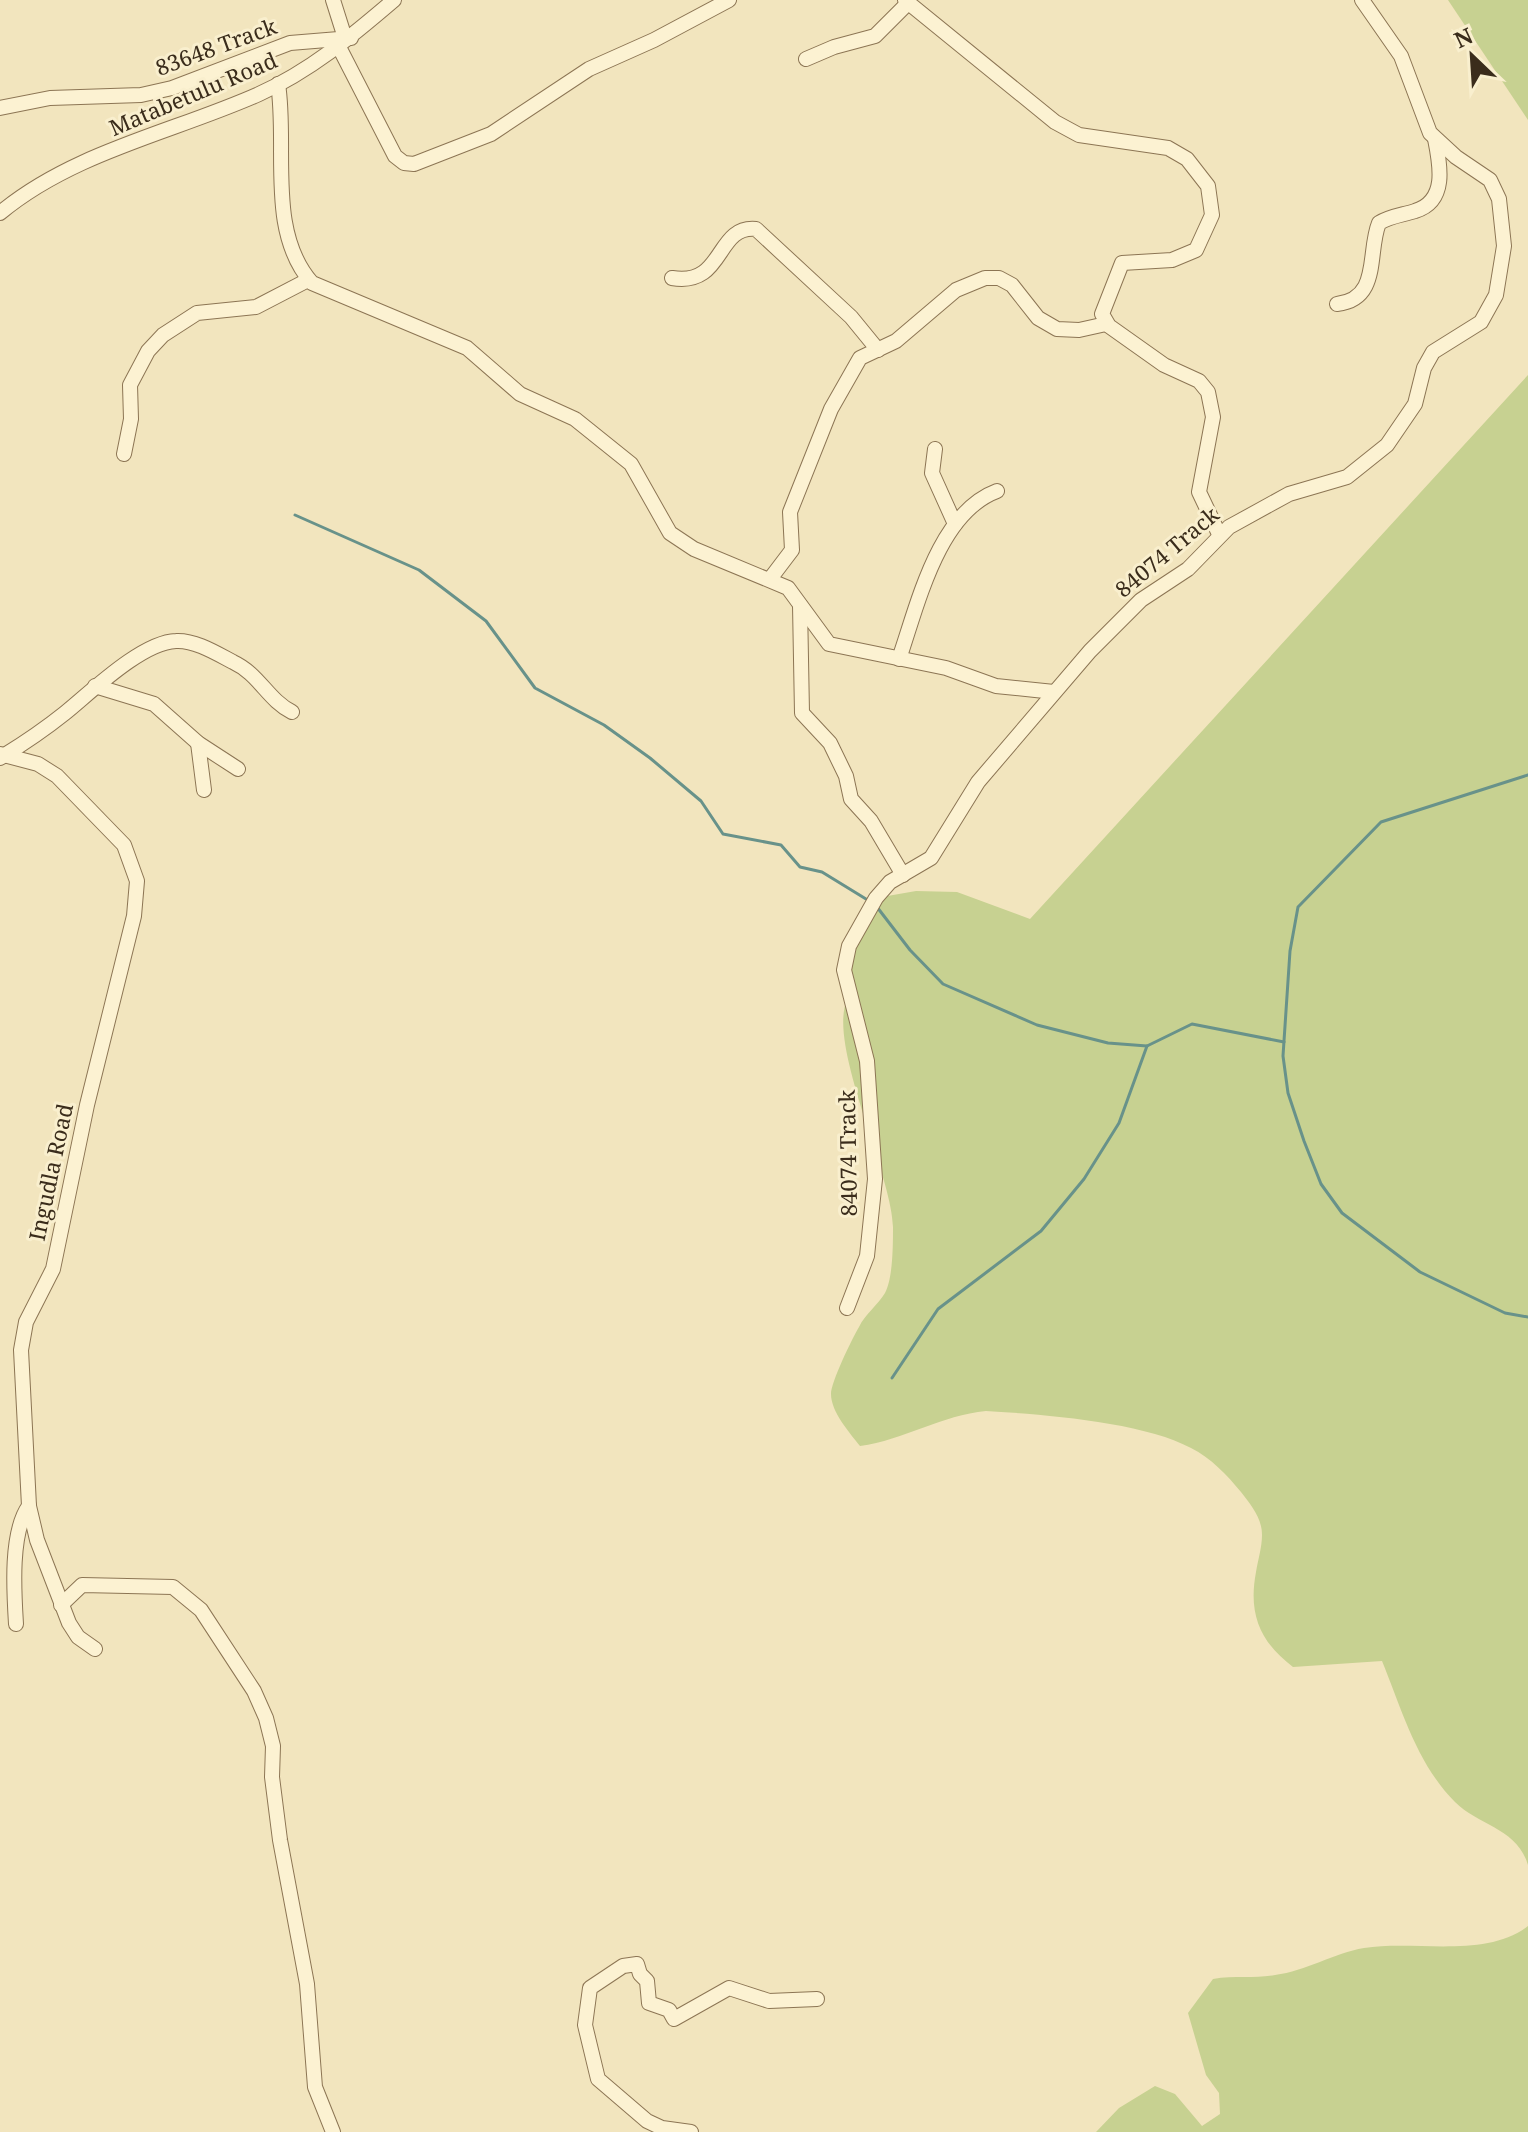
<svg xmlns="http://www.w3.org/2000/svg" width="1528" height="2132" viewBox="0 0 1528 2132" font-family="'Noto Serif',serif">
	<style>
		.green { fill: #c7d191 }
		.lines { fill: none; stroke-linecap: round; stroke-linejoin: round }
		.stream { stroke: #68928a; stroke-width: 3 }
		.minor-casing { stroke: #8c7554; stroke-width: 16 }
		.minor { stroke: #fcf2d2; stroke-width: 14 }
		.labels { text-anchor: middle; stroke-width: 6; stroke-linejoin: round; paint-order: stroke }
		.street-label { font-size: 22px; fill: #3a2c1b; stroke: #f9efce }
	</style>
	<rect width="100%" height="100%" fill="#f2e5be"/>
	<g class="green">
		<path d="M1448,0h80v120z"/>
		<path d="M1528,375v1490c-11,-37 -49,-39 -73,-63 -38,-38 -53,-92 -73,-141l-89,6c-33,-25 -45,-53 -37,-95 2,-12 6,-25 6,-37 0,-17 -11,-30 -21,-43 -14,-17 -30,-34 -50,-44 -47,-26 -150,-34 -205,-37 -44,4 -82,29 -126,35 -10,-13 -29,-34 -29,-52 0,-12 21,-55 28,-67 6,-13 19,-22 26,-34 8,-15 8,-48 8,-66 -1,-54 -68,-186 -45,-229l-5,-21 33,-79 40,-7 41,1 73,27z"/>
		<path d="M1528,1926v206h-432l23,-24 36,-22 20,8 27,32 18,-12 -1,-21 -13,-18 -18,-62 25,-34c21,-4 42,0 62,-4 31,-4 59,-22 89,-27 51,-8 122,11 164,-22z"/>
	</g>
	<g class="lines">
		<g class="stream">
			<path d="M295,515l124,55 67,51 49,67 69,37 46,33 51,43 22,33 58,11 19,22 22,5 44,27"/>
			<path d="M1528,775l-147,47 -83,85 -8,44 -7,105 5,37 16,48 17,43 21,29 78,59 85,41 23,4"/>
			<path d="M877,907l33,43 33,34 94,41 71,18 39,3 45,-22 92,18"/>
			<path d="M892,1378l46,-69 103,-78 43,-52 35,-56 28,-77"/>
		</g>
		<defs>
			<g id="minor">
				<path d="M333,0l12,38"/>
				<path d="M905,0l150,122 24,13 89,13 19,11 21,27 4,29 -16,35 -24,10 -50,3 -20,51 7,12 55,39 35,16 9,11 5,25 -14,75 20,42"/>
				<path d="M339,47l56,109 9,7 10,1 77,-30 98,-65 65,-29 75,-40"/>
				<path d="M806,59l28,-12 41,-11 33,-33"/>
				<path d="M278,84c10,63 -12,147 34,199l155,65 53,46 55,25 56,45 39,69 24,16 94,39 41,56 117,24 50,18 58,6"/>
				<path d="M0,108l50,-10 91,-3 31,-7 118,-45 61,-5"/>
				<path d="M0,213c73,-61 174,-81 259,-119 51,-23 93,-58 135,-94"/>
				<path d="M672,278c53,9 43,-53 84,-49l95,88 27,33"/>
				<path d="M1337,304c44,-5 30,-52 42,-81 11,-7 24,-8 36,-12 33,-10 25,-47 20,-72"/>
				<path d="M935,449l-3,24 23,51"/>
				<path d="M124,454l7,-35 -1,-34 18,-34 15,-16 34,-22 59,-6 52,-27"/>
				<path d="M770,579l22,-29 -2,-38 41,-103 29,-51 36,-17 60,-51 29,-12h14l13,7 26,33 19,11 22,1 27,-6"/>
				<path d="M800,605l2,108 28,30 16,33 5,23 20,22 32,54"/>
				<path d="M899,659c19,-55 39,-146 98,-168"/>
				<path d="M95,686l59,18 44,39 40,26"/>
				<path d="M198,743l6,47"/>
				<path d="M0,754l38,10 19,12 67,69 13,36 -3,35 -47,189 -34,164 -27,53 -5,28 8,156 8,34 32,83 9,14 17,12"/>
				<path d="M0,758c23,-14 45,-29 65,-45 26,-21 77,-71 111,-72 19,-1 40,12 57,21 26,12 35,38 59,50"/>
				<path d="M847,1308l20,-52 8,-77 -8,-118 -23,-91 5,-24 27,-48 14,-16 41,-24 47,-76 112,-131 51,-51 47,-31 41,-42 60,-33 58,-17 40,-32 28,-41 9,-36 9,-16 48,-30 15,-27 8,-49 -5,-47 -9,-19 -34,-23 -26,-24 -29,-77 -39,-56"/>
				<path d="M61,1605l21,-20 91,2 28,23 53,81 12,27 7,28 -1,31 8,63 27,144 8,103 18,45"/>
				<path d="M16,1624c-2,-32 -6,-92 13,-118"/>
				<path d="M691,2132l-29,-4 -15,-7 -49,-42 -13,-54 5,-37 33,-22 14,-2 3,10 7,7 2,22 20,7 5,9 55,-31 40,13 48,-2"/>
			</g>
		</defs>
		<use href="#minor" class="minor-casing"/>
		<use href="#minor" class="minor"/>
	</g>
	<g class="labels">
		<g class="street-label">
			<text transform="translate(216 47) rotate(-20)" y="8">83648 Track</text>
			<text transform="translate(193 94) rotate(-23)" y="8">Matabetulu Road</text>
			<text transform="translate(1167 552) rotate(-40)" y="8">84074 Track</text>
			<text transform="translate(848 1153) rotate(-91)" y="8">84074 Track</text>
			<text transform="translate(51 1172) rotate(-78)" y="8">Ingudla Road</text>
		</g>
	</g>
	<g transform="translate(1472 56) rotate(335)" stroke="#f9efce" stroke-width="6" paint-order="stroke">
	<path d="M0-6L14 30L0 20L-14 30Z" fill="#3a2c1b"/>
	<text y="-12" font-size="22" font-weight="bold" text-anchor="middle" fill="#3a2c1b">N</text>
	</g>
</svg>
